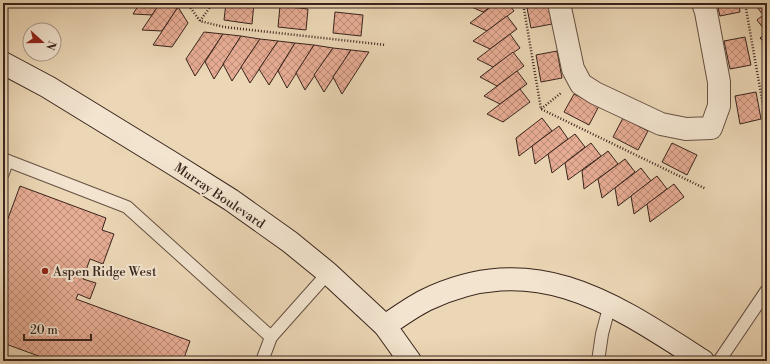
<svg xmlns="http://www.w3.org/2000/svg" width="770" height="364" viewBox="0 0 770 364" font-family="'Libre Bodoni',serif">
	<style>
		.building { fill: url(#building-cross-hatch); stroke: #39241c }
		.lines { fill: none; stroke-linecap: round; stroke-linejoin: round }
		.lane-casing { stroke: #665042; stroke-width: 14 }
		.street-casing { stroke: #665042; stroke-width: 24 }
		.secondary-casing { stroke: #39241c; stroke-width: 24 }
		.path { stroke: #39241c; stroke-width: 2.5; stroke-dasharray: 1 2; stroke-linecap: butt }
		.lane { stroke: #f2e4cf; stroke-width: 12 }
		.street { stroke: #f2e4cf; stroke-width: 22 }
		.secondary { stroke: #f2e4cf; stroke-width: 22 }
		.poi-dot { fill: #8f2418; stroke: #f2e4cf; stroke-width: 1.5 }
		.labels { text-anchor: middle; stroke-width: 4; stroke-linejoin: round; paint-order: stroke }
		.street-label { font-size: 13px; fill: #39241c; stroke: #f2e4cf }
		.poi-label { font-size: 13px; fill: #39241c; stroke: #f2e4cf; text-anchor: start }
	</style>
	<defs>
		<pattern id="building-cross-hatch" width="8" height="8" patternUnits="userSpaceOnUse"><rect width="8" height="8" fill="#e7ac94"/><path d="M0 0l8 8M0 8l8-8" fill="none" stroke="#bc8c78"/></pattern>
	</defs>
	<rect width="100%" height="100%" fill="#ebd6b5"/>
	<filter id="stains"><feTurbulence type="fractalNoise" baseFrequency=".005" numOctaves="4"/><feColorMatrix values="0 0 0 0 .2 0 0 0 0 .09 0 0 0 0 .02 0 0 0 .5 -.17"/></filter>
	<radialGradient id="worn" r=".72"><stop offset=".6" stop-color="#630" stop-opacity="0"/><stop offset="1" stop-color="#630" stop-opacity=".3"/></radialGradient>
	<g class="building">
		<path d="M140,3h20l-8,12 -19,-1z"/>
		<path d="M160,3h16l2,4 -16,24 -20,-1z"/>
		<path d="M226,3h28l-2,21 -28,-4z"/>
		<path d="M469,3h27l-13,9 -16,-7z"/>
		<path d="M496,3h12l6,8 -27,20 -17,-8z"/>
		<path d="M526,3h22l4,21 -21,4z"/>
		<path d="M717,3h22l1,9 -20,4z"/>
		<path d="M754,3h13v9l-4,3z"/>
		<path d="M280,6l28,3 -2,21 -28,-3z"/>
		<path d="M178,7l10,16 -16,24 -19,-2z"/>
		<path d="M335,12l28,3 -2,21 -28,-3z"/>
		<path d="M767,12v21l-10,-13z"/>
		<path d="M507,16l10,13 -27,20 -17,-8z"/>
		<path d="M204,32l19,2 -28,42 -9,-17z"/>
		<path d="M767,32v14l-7,-8z"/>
		<path d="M223,34l18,2 -27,43 -9,-17z"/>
		<path d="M510,34l10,14 -27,19 -16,-8z"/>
		<path d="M241,36l19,3 -28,42 -9,-17z"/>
		<path d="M745,37l6,28 -21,4 -6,-28z"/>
		<path d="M260,39l18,2 -28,42 -9,-16z"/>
		<path d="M278,41l17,2 -26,42 -10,-16z"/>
		<path d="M295,43l19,2 -27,43 -9,-17z"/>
		<path d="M314,45l19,3 -28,42 -9,-17z"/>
		<path d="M333,48l18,2 -27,42 -10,-17z"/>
		<path d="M351,50l18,2 -27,42 -9,-17z"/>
		<path d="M557,51l5,27 -21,4 -5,-27z"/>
		<path d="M513,52l11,14 -27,20 -17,-9z"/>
		<path d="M517,71l10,13 -7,5 -20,15 -16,-8z"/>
		<path d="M520,89l10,13 -27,20 -16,-8z"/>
		<path d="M756,92l5,27 -21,5 -5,-28z"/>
		<path d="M574,94l25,12 -10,19 -25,-13z"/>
		<path d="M542,118l10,13 -33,25 -3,-18z"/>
		<path d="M623,118l25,13 -10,19 -25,-13z"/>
		<path d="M559,126l9,13 -33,25 -3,-18z"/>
		<path d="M575,134l10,13 -33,26 -4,-19z"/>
		<path d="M591,143l10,13 -33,24 -3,-17z"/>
		<path d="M672,143l25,12 -10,20 -25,-13z"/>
		<path d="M608,151l10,13 -34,25 -2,-18z"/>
		<path d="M625,159l10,13 -33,26 -4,-19z"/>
		<path d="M641,168l10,13 -33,25 -3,-18z"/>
		<path d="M657,176l10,13 -33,25 -3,-18z"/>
		<path d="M674,184l10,13 -34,25 -3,-18z"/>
		<path d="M20,186l86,32 -4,12 12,4 -11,30 -13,-5 -7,20 13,4 -6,16 -12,-5 -2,5 114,42 -7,20h-131l-49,-18v-111z"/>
	</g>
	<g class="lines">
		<defs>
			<g id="lane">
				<path d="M3,159l124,48 144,130 -9,24"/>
				<path d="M3,173l4,-12"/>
				<path d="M271,337l57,-64"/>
				<path d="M598,361l4,-27 8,-30"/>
				<path d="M719,361l48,-71"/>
			</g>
			<path id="street" d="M559,3l14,66 8,15 14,9 66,31 25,5 25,-1 8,-22v-24l-13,-70 -3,-9"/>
			<g id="secondary">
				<path d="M3,63l45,24 124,76 59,37 59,42 38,31 57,53 25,35"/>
				<path d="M385,326c13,-9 27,-19 41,-26 109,-52 187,3 277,61"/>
			</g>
		</defs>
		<use href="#lane" class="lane-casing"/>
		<use href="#street" class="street-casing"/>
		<use href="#secondary" class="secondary-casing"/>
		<g class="path">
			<path d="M187,3l13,18 24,6 162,18"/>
			<path d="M523,3l18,106 165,80"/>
			<path d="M745,3l22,125"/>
			<path d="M200,21l13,-18"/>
			<path d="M541,109l20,-16"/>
		</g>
		<use href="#lane" class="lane"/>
		<use href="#street" class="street"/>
		<use href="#secondary" class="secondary"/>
	</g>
	<circle class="poi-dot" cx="45" cy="271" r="4"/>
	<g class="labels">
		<g class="street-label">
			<text transform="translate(220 195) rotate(34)" y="5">Murray Boulevard</text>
		</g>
		<g class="poi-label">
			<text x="53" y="276">Aspen Ridge West</text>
		</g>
	</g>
	<rect width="770" height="364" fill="none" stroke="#ebd6b5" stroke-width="16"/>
	<rect x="4" y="4" width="762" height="356" fill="none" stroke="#39241c" stroke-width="2"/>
	<rect x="8" y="8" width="754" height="348" fill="none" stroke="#39241c"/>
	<g transform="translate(42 42) rotate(111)"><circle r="19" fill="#f2e4cf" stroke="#a89787"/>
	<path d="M0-3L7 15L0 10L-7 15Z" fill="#8f2418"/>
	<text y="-6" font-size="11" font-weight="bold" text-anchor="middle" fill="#39241c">N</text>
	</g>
	<path d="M24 334v6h67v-6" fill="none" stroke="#39241c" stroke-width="2"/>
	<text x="30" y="334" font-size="12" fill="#39241c" stroke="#f2e4cf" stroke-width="3" paint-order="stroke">20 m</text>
	<rect width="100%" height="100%" filter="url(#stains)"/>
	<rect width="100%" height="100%" fill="url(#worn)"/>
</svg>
